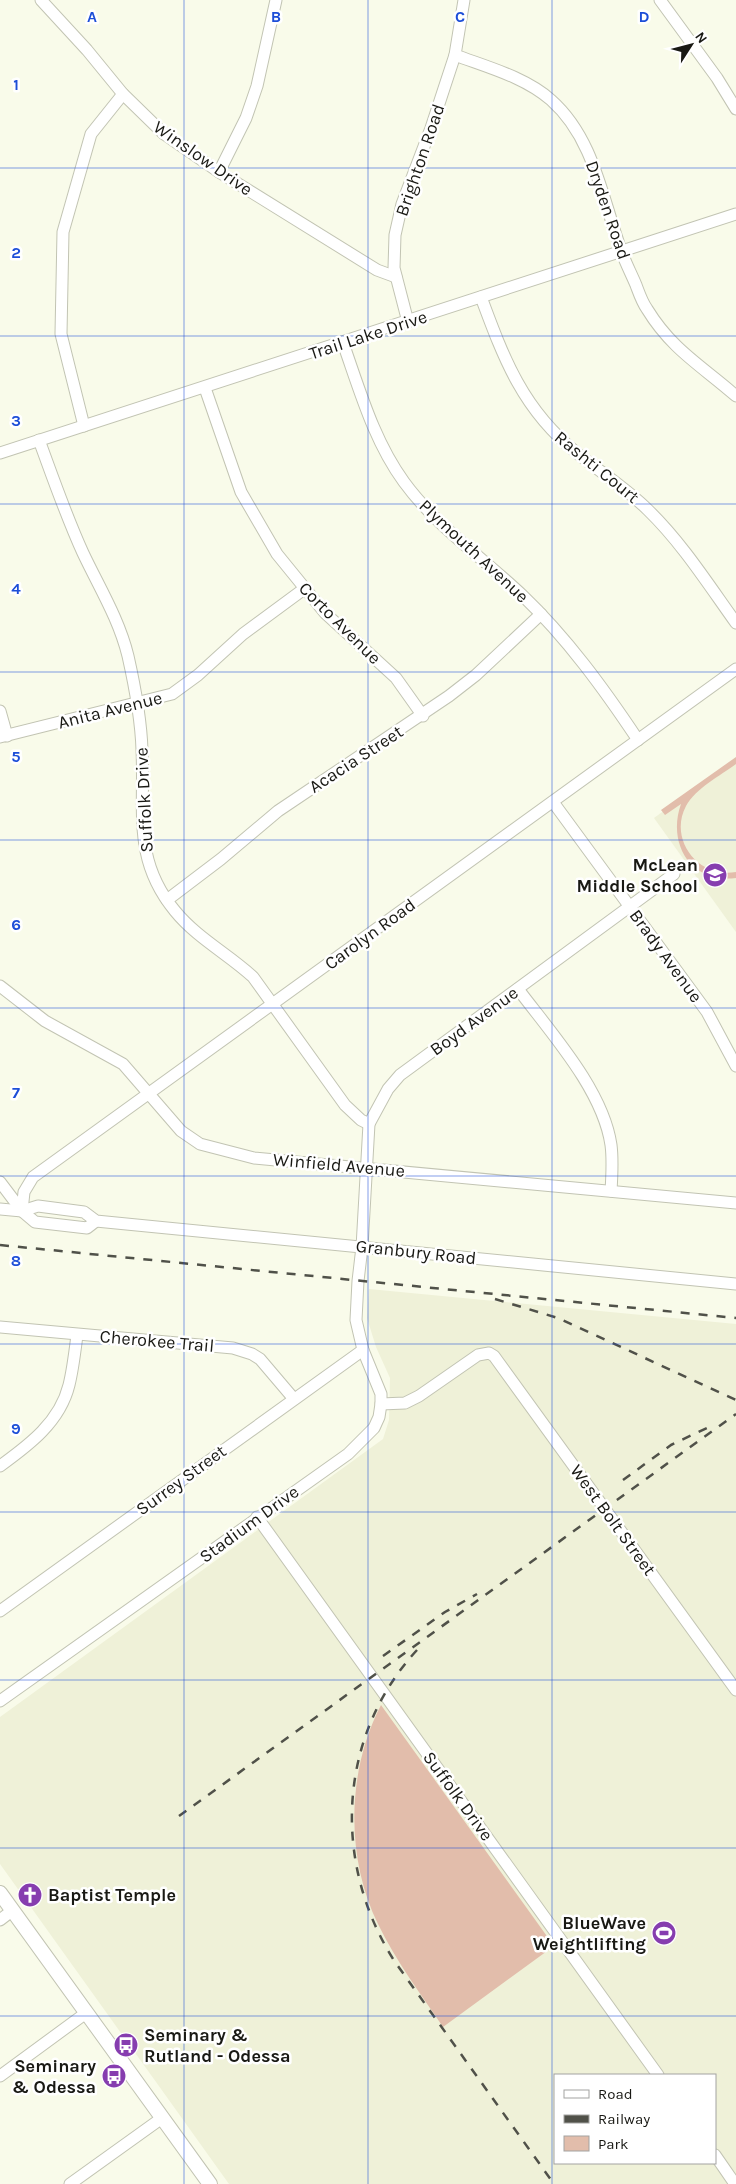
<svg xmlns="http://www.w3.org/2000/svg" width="736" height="2184" viewBox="0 0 736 2184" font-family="Karla,sans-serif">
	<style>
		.built { fill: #eff1d8; fill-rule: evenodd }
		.green { fill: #e2bdab }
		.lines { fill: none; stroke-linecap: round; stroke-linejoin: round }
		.minor-casing { stroke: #c2c4b3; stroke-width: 13 }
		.major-casing { stroke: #c2c4b3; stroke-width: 16 }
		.minor { stroke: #fff; stroke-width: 11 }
		.major { stroke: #fff; stroke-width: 14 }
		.rail { stroke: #505149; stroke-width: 2.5; stroke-dasharray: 9 9; stroke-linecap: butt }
		.grid { fill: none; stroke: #1d4ed8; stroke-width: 1; stroke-opacity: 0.55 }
		.labels { text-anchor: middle; stroke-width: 5; stroke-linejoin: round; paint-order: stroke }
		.street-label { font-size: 18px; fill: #191914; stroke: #fff }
		.poi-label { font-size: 18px; font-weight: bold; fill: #191914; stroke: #fff; text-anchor: end }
		.grid-label { font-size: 16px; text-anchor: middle; font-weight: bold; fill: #1d4ed8; stroke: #fff; stroke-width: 5; stroke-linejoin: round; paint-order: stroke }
	</style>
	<rect width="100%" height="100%" fill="#f9fbea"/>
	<g class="built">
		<path d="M736,758v174l-82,-114z"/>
		<path d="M369,1289l367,35v860h-507l-229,-320v-147l383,-278 6,-19 1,-42 -14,-31 -9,-29zM555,2075h160v88h-160z"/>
	</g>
	<g class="green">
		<path d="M736,757v7c-16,12 -40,24 -50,42 -18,34 13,73 50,66v6c-46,6 -69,-35 -55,-74l-16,11 -4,-5z"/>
		<path d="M381,1705l173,241 -111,81c-23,-34 -47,-66 -65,-103 -33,-67 -31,-154 3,-219z"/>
	</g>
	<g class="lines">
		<defs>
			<g id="minor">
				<path d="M41,0l46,50 36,44 41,40 55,38 158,98 19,7"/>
				<path d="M660,0l57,78 19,31"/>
				<path d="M455,55c32,12 70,22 96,45 43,38 51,98 70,150 4,12 10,23 15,35 3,8 6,17 11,24 25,41 55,57 89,87"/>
				<path d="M219,172l27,-54 11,-32 19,-86"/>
				<path d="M481,297c23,62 42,113 96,156 23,19 49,35 71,57 34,33 60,74 88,113"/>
				<path d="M408,322l-14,-54 1,-33 7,-31 29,-76 24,-73 9,-55"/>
				<path d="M343,343c17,48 31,98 61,139 32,44 79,76 118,113 45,43 82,94 116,145"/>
				<path d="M205,388l36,104 36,62 48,59 71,65 27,38"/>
				<path d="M84,426l-23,-92 2,-102 28,-98 32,-40"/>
				<path d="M39,440c14,38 27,76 44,113 16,34 36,66 45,103 7,31 13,62 14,94 3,61 -10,109 33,161 22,27 53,43 78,66l92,128 16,15 8,4"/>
				<path d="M0,453l736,-239"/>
				<path d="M0,711l7,25"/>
				<path d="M0,737l172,-43 26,-19 45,-41 61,-45"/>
				<path d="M553,802l154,210 29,54"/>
				<path d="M167,900l54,-41 57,-48 171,-115 27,-21 65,-61"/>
				<path d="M0,986l45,35 78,43 58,67 19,13 54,14 482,45"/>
				<path d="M518,989c33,44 85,101 93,156 2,15 1,30 0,46"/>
				<path d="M0,1182l22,29 13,11 52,6 9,-7"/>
				<path d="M0,1209l22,2 16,-5 46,6 12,9 640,63"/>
				<path d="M22,1211l2,-19 9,-15 703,-508"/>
				<path d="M0,1327l233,21 19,6 8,5 34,40"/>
				<path d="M381,1404l24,-1 14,-7 59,-41 11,-2 5,3 242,334"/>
				<path d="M0,1466c29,-21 60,-44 69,-81 4,-16 6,-34 8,-50"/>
				<path d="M257,1517l401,558"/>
				<path d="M0,1611l363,-261"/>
				<path d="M0,1701l348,-247 26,-26 5,-11 2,-13v-10l-18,-44 -7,-30 2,-39 4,-34 7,-123 19,-35 12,-14 274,-201"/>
				<path d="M0,1920l13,-10"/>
				<path d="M0,2076l86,-63"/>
				<path d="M715,2155l20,29"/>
				<path d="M70,2184l92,-66"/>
			</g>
			<path id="major" d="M0,1893l210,291"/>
		</defs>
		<use href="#minor" class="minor-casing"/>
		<use href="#major" class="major-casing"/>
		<use href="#minor" class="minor"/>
		<use href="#major" class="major"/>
		<g class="rail">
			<path d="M0,1245l736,73"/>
			<path d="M495,1299l63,19 178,82"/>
			<path d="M623,1480l48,-35 40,-19"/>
			<path d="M417,1650c-80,87 -85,214 -22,312l159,222"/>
			<path d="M383,1656l62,-44 32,-18"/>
			<path d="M179,1816l557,-402"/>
		</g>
	</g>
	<path class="grid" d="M184,0v2184M368,0v2184M552,0v2184M0,168h736M0,336h736M0,504h736M0,672h736M0,840h736M0,1008h736M0,1176h736M0,1344h736M0,1512h736M0,1680h736M0,1848h736M0,2016h736"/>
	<defs>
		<symbol id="school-disc" viewBox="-11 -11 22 22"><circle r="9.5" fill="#863daf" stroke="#fff"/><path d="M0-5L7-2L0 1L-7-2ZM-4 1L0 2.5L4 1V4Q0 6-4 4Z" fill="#fff"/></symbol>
		<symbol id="church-disc" viewBox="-11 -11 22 22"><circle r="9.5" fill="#863daf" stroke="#fff"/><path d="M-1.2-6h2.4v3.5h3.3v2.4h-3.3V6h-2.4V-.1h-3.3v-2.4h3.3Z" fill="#fff"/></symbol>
		<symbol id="stadium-disc" viewBox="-11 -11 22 22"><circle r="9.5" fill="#863daf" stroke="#fff"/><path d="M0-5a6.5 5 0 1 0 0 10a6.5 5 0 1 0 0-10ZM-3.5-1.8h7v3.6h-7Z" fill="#fff"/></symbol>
		<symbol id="bus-disc" viewBox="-11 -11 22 22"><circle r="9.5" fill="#863daf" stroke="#fff"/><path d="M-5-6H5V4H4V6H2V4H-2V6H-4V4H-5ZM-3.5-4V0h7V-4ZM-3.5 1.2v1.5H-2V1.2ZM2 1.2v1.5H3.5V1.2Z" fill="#fff"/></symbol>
	</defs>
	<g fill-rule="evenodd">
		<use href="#school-disc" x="701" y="861" width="28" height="28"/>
		<use href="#church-disc" x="16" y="1881" width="28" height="28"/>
		<use href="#stadium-disc" x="650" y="1919" width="28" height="28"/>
		<use href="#bus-disc" x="112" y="2031" width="28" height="28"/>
		<use href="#bus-disc" x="100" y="2062" width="28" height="28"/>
	</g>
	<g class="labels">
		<g class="street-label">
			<text transform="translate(203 158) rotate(35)" y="6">Winslow Drive</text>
			<text transform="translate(420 160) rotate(-71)" y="6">Brighton Road</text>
			<text transform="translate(608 210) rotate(71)" y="6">Dryden Road</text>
			<text transform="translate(368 335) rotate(-18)" y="6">Trail Lake Drive</text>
			<text transform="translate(597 467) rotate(39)" y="6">Rashti Court</text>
			<text transform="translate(474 551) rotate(43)" y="6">Plymouth Avenue</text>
			<text transform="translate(340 623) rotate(45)" y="6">Corto Avenue</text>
			<text transform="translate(110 710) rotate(-14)" y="6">Anita Avenue</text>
			<text transform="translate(356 759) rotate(-33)" y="6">Acacia Street</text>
			<text transform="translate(144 800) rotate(-93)" y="6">Suffolk Drive</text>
			<text transform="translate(370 934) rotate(-36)" y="6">Carolyn Road</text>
			<text transform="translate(666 956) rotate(54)" y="6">Brady Avenue</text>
			<text transform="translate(474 1021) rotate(-36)" y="6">Boyd Avenue</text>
			<text transform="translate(339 1165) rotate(5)" y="6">Winfield Avenue</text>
			<text transform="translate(416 1252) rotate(6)" y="6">Granbury Road</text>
			<text transform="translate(157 1341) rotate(5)" y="6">Cherokee Trail</text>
			<text transform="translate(181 1480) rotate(-36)" y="6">Surrey Street</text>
			<text transform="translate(613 1520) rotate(54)" y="6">West Bolt Street</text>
			<text transform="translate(249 1524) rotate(-36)" y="6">Stadium Drive</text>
			<text transform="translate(458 1796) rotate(54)" y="6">Suffolk Drive</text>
		</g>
		<g class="poi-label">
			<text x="698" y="871">McLean<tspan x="698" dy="21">Middle School</tspan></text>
			<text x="48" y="1901" text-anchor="start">Baptist Temple</text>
			<text x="646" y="1929">BlueWave<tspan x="646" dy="21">Weightlifting</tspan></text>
			<text x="144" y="2041" text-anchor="start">Seminary &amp;<tspan x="144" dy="21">Rutland - Odessa</tspan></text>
			<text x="96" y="2072">Seminary<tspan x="96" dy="21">&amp; Odessa</tspan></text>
		</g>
	</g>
	<g class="grid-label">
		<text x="92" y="22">A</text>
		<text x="276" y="22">B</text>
		<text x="460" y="22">C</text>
		<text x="644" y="22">D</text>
		<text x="16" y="90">1</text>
		<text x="16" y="258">2</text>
		<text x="16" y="426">3</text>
		<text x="16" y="594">4</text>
		<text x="16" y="762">5</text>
		<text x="16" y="930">6</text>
		<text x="16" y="1098">7</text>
		<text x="16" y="1266">8</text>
		<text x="16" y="1434">9</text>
	</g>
	<rect x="554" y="2074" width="162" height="90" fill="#ffffff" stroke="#a3a3a1"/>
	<rect x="564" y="2090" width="25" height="8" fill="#ffffff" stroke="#a3a3a1"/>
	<text x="598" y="2099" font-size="15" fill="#191914">Road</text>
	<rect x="564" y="2115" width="25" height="8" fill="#505149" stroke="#a3a3a1"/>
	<text x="598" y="2124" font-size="15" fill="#191914">Railway</text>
	<rect x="564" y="2136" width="25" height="15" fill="#e2bdab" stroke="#a3a3a1"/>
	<text x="598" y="2149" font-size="15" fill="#191914">Park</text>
	<g transform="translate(691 45) rotate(54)" stroke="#ffffff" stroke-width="4" paint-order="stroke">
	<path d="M0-4L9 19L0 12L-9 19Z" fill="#191914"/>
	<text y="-8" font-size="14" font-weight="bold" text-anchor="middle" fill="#191914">N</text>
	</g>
</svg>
